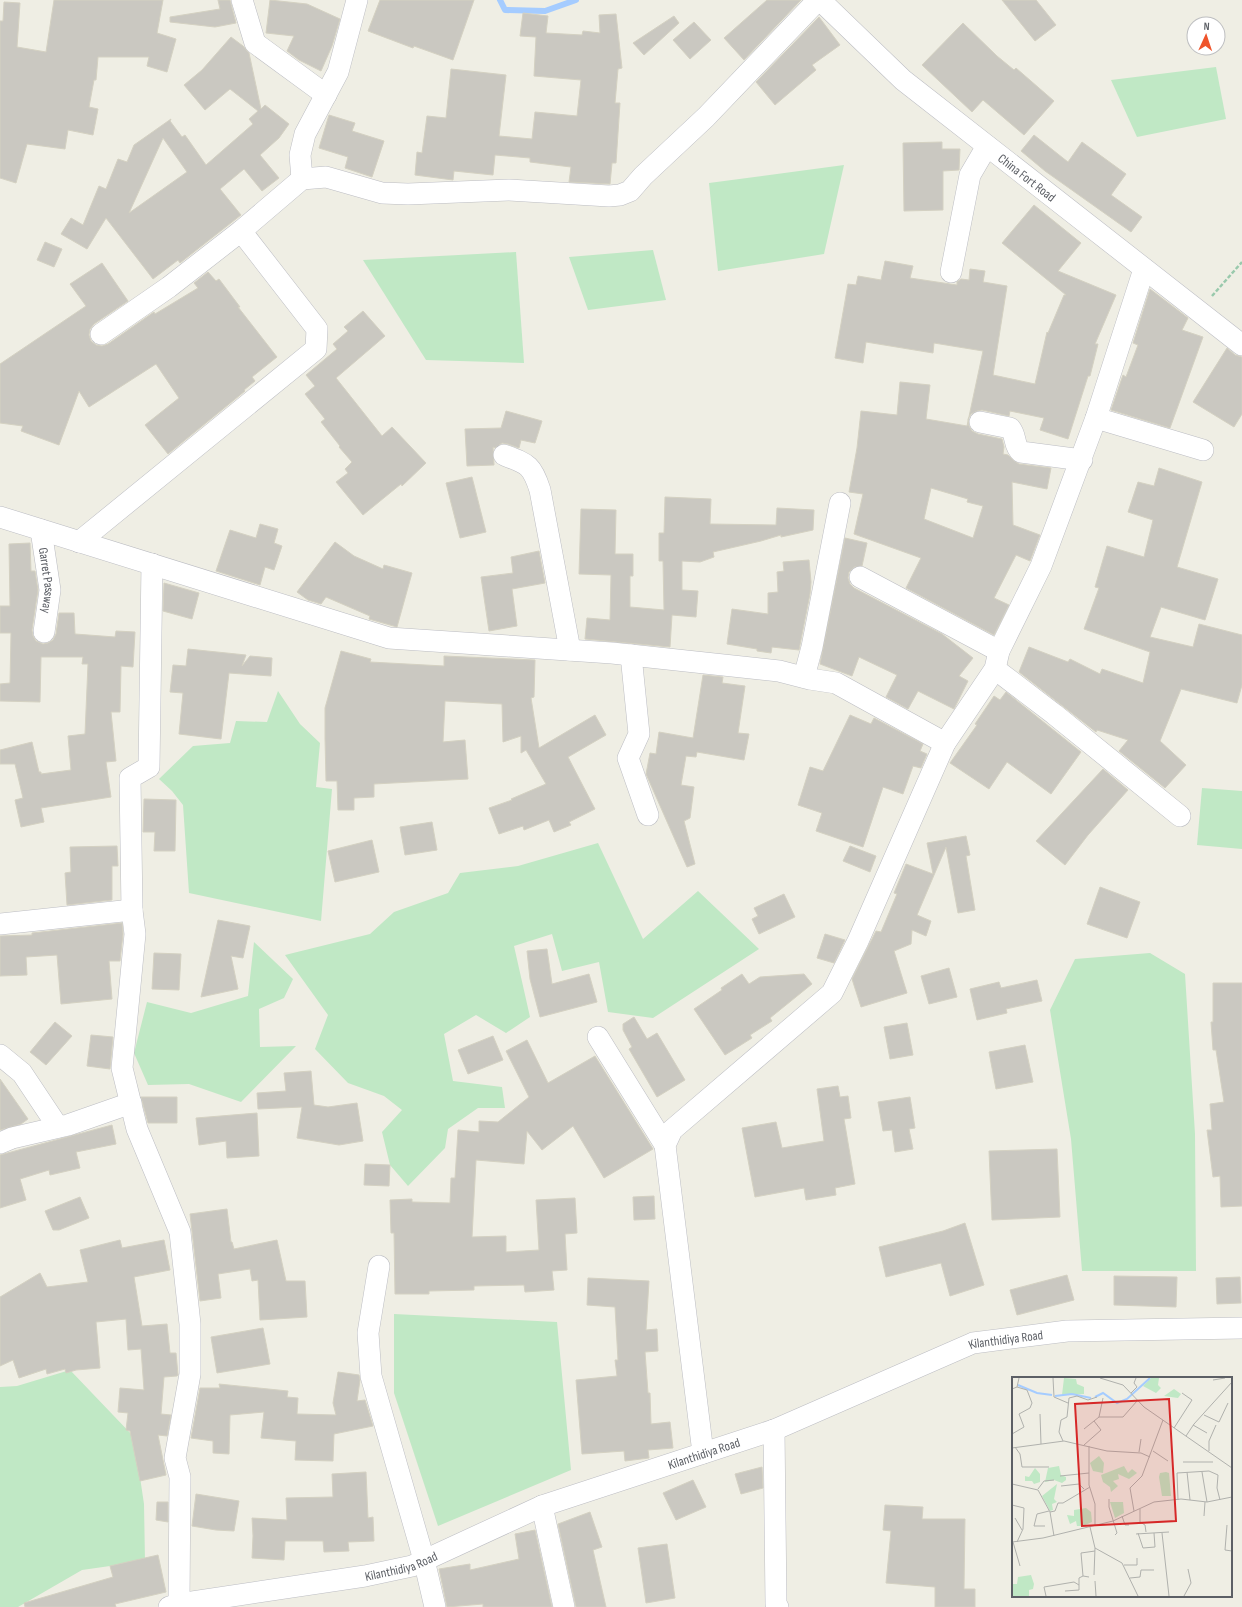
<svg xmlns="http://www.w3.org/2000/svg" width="1242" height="1607" viewBox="0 0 1242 1607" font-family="'Sofia Sans Condensed',sans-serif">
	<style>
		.green { fill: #c0e8c5 }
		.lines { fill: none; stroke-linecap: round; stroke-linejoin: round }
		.stream { stroke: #a5ccff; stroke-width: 6 }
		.building { fill: #cac8c1; stroke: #d4d1c2; fill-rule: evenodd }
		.minor-casing { stroke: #bcbdc3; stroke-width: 22 }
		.path { stroke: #99c9ac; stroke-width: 2.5; stroke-dasharray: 4 2; stroke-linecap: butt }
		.minor { stroke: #fff; stroke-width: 21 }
		.labels { text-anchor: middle; stroke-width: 3; stroke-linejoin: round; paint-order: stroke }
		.street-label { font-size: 13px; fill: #5c5f65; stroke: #fff }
		.inset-river { fill: none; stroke: #a5ccff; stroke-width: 2 }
		.inset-road { fill: none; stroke: #b0b1ad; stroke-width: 1 }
		.view { fill: #d62828; fill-opacity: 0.15; stroke: #d62828; stroke-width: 2 }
		.inset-edge { fill: none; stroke: #5c5f65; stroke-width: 2 }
	</style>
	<rect width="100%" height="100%" fill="#efeee4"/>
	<g class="green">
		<path d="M1216,67l10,52 -89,18 -26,-57z"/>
		<path d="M844,165l-20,89 -106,17 -9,-88z"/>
		<path d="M653,250l13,50 -78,10 -19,-53z"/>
		<path d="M516,252l8,111 -98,-3 -63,-100z"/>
		<path d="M278,691l22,33 20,19 -4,44 16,2 -11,132 -132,-28 -6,-88 -11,-14 -13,-12 34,-33 37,-3 6,-22 31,1z"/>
		<path d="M1202,788l40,3v58l-45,-4z"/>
		<path d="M598,843l45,96 55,-48 61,58 -106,69 -45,-6 -9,-50 -37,9 -10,-37 -38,12 16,71 -24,16 -30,-18 -32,19 9,47 49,6 3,21h-27l-30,21 -3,19 -37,38 -18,-21 -8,-33 20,-22 -18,-14 -36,-13 -33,-34 13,-34 -43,-60 85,-21 24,-22 54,-19 12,-20 58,-7z"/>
		<path d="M254,942l39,37 -9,19 -25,11 1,38 36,-1 -55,56 -52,-18 -41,1 -14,-32 13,-51 44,11 57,-17z"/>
		<path d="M1150,953l35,21 10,160 1,137h-114l-11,-132 -21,-129 25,-51z"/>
		<path d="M394,1314l163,8 14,148 -133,56 -44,-133z"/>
		<path d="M70,1370l64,67 10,67 1,57 -63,9 -64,37h-18v-220l17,-1z"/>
	</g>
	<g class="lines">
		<path class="stream" d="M500,0l5,10 40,1 31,-11"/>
	</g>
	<g class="building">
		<path d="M54,0h109l-6,33 19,6 -9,33 -20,-6 2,-9h-51l-2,23h-2l-5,27 9,2 -5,26 -25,-5 -3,19 -38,-5 -11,39 -16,-5v-157h3l1,-19 16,1 -3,44 29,5z"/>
		<path d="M218,0h12l6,23 -21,4 -45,-5v-5l50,-8z"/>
		<path d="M270,0l37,4 33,15 -8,27 -11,25 -22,-11 -12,-9 7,-15 -28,-3z"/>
		<path d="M380,0h94l-21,60 -39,-14 -1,2 -45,-17z"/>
		<path d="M767,0h34l-57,60 -20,-22z"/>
		<path d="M1002,0h34l20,25 -21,16z"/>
		<path d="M523,13l25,3 -2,17 36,2 1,-4 17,2 -1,-18 17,-1 6,54 -4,1 -3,34h5l-4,60h-4l-2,21 -41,-2 2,-15 -41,-5v-4l-35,-3 -2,20 -39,-4 -1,9 -38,-5 2,-23 5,1 5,-37 19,2 5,-49 55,6 -7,61 33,3 3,-27 42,4 4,-36 -47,-4 2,-39 -16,-1z"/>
		<path d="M674,16l5,7 -35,32 -11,-12z"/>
		<path d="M819,17l21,28 -28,20 4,5 -41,35 -19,-23z"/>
		<path d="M694,22l17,18 -21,19 -17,-19z"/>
		<path d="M963,23l34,33 17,14 2,-2 38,33 -30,34 -41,-35 -11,12 -50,-47z"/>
		<path d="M231,37l12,9 6,7 12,56 4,-4 24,19 -10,14 -19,17 19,23 -17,13 -18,-22 -24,20 21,26 -61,48 -2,-3 -25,19 -47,-61 -19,31 -26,-15 10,-16 12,7 16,-39 7,3 12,-30 9,3 7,-17 37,-26 -1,2 12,16 3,-2 21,30 47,-41 -4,-5 9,-8 -28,-22 -25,21 -21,-25 18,-15zM163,138l24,34 -58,41z"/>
		<path d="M329,115l26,8 -3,8 32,10 -12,36 -27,-9 3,-11 -29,-9z"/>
		<path d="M1034,135l34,27 14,-20 44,32 -15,21 31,22 -11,15 -86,-61 -24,-20z"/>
		<path d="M942,142v7h18l-1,21 -16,1v39l-39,1 -1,-68z"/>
		<path d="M1034,205l47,38 -23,28 58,24 -21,49h3l-8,32h-2l-20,63 -28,-9 4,-12 -34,-7 -1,5 -27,-6 -5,1 -6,3 -3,5 1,7 3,5 6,3 24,5 2,8 -1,7 5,1 5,5 6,4 32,4 -4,21 -35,-7 1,43 27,10 -10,26 -14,-6 -22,43 15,7 -15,30 -88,-47 15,-30 -67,-24 9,-40 -14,-2 8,-44 4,-37 36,4 3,-33 30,3 -4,34 41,7 16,-75 -49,-8 -1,10 -67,-11 -3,21 -28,-5 13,-74 8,1 2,-9 23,4 4,-19 28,5 -3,12 47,7v-3l4,-3 8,1 1,-11 15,2 -2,11 24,4 -14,89 42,9 12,-52 1,1 16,-38h2l-64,-52zM931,488l37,11 -1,3 16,4 -10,32 -49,-19z"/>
		<path d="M45,242l17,7 -8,18 -17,-7z"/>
		<path d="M102,263l26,38 -34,23 -4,5 -1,6 2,6 5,4 6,1 6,-2 46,-32 1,2 43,-26 -4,-5 14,-11 8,9 3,-2 21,28h-2l39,50 -25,20 3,4 -11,9 1,1 -77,63 -23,-29 34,-27 -23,-34 -67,43 -10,-16 -20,54 -38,-14 2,-5 -23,-3v-59l86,-58 -16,-22z"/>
		<path d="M1150,289l38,29 -6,12 21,7 -33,91 -59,-18 12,-35 3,2 12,-32 -5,-2z"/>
		<path d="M363,311l22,25 -49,42 46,58 10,-9 34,36 -24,23 -1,-2 -38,31 -27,-33 12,-9 -3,-4 7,-7 -13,-15 1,-1 -19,-24 4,-3 -20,-25 10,-8 -9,-11 31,-26 -4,-5 15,-13 -4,-4z"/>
		<path d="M1227,348l8,7 7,2v57l-8,13 -41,-25z"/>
		<path d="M506,411l36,10 -7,22 -14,-3 -2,8 -11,-4 -6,-1 -7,5 -2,-1 1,18 -27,1 -2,-37 36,-1z"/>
		<path d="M1159,468l43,14 -25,85 41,12 -13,41 -44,-13 -11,30 43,10 6,-23 43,11v50l-5,18 -56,-14 -21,52 26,24 -21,23 -46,-37 9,-11 -31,-10 -1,2 -77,-60 10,-25 39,15 2,-3 30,15 2,-5 41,14 7,-31 -66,-23 15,-41 -4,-1 12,-41 37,11 9,-37 -25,-8 10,-30 16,4z"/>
		<path d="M472,477l14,55 -26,6 -14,-55z"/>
		<path d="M665,497l46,2 -1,25 66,1 1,-17 37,2 -1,20 -32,7v-2l-20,6 -48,11 1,5 -14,5 -18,-1v29l16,1 -2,26 -24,-2 -2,32 -85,-8 2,-21 23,2 1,-45 -32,-1 2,-65 35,1 -1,44h18v22h-3v31l34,3 -1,-49h-4v-28h5z"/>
		<path d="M260,524l18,5 -4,14 8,3 -8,24 -9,-3 -5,18 -44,-14 14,-41 26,8z"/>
		<path d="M845,538l22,5 -5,23 -8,1 -5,5 -1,6 2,6 4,4 88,46 31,24 -14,18 9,5 -14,28 -36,-18 -10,18 -22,-12 11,-22 -38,-18 -7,19 -32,-12z"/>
		<path d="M335,542l19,14 29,13 1,-4 28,8 -15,54 -28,-8 1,-3 -44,-19 -5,7 -13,-4 -11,-8z"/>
		<path d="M30,543l1,28h4l3,19 -6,40 1,6 3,5 7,3 5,-1 5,-3 3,-6 3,-21h15l1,21 40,3 1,-6 19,1 -2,35 -12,-1 -1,46h-9l5,49 -10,1 5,35 -70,11 3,14 -23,5 -6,-27 8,-2 -8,-34h-15v-14l32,-8 7,30h2v2l30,-4 -3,-34 17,-2 3,-70h-6l1,-7h-42l-1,45 -40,-1v-17l10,-1 1,-50h-11v-27h10l-1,-62z"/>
		<path d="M539,551l6,32 -33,6 5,37 -28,5 -8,-54 32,-4 -2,-16z"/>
		<path d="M809,560l2,22 -1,12 -11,56 -27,-3 -1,6 -14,-2v-2l-30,-5 5,-35 36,5v-21l10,-1 -1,-20 7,-1 -1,-9z"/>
		<path d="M164,583l35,10 -7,26 -29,-8z"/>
		<path d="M188,649l58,6 -4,11 8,-10 22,2 -1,18 -42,-3 -8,66 -42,-5 4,-41 -13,-1 3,-27 13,1z"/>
		<path d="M341,651l30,8 -1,3 74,4v-10l91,4 -1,37 -3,1 8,50 56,-33 11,20 -38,22 27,52 -26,13 2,3 -17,7 -5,-12 -25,10 -1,-4 -24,8 -10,-26 23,-8 -1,-1 35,-15 -20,-34 -5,3v-17l-18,6 -1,-38 -57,-3 -2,41 22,-2 3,39 -94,5v13l-20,1v12h-16l-1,-29h-11l-1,-43v-30z"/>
		<path d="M703,675l20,2 -1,6 23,3 -7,47 11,1 -5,26 -47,-8 -1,5 -10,-1 -5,29 13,2 -4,31 -6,3 11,43 -8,3 -41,-93 4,-21 6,1 3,-22 34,6z"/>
		<path d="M1006,692l75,60 -30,42 -44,-32 -18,27 -39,-26 27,-38 -2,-1 19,-28 6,4z"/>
		<path d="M850,715l21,9 3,-6 49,26 -3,7 7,3 -6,14 -8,-2 -10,28 -20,-7 -20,60 -47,-16 6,-18 -24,-8 12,-38 13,4z"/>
		<path d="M1103,769l25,21 -40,45 -23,30 -29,-24z"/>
		<path d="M144,799l32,1 -1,51h-21l1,-19h-12z"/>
		<path d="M432,822l5,28 -32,5 -5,-28z"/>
		<path d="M966,836l4,19 -4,1 9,54 -17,3 -12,-66 -29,68 14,6 -5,15 -14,-6 -1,14 -17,7 13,42 -46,14 -9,-28 24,-48 5,1 16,-38 -3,-1 12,-29 27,10 -6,-31z"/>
		<path d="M372,840l7,32 -44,10 -7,-31z"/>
		<path d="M117,846l1,20h-6v34l-45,5 -2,-32 6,-1 -1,-25z"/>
		<path d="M850,846l26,10 -6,16 -27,-11z"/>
		<path d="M1100,887l40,15 -13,36 -40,-14z"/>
		<path d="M784,894l11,23 -36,17 -7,-15 6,-3 -4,-8z"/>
		<path d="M218,920l32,6 -7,32 -12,-2 7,33 -37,8z"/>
		<path d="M122,923l1,11 -3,27h-11l3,38 -51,5 -4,-49 -31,2 1,18 -27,1v-40l32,-1v-2z"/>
		<path d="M825,934l20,6 -11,23 -17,-5z"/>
		<path d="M547,949l5,35 37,-10 8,28 -57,15 -10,-38 -3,-28z"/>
		<path d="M154,953l27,1 -2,36 -27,-1z"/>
		<path d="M949,968l8,29 -28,7 -8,-28z"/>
		<path d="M742,974l7,10 11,-7 44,-3 8,10 -42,34 2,3 -22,14 2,3 -27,17 -31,-46 28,-19 -1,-2z"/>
		<path d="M1037,980l5,21 -36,8 1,4 -30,7 -7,-31 29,-7 2,6z"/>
		<path d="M1213,983h29v223l-21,1 -1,-31 -7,1 -6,-47h5l-2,-26 14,-2 -8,-52h-3l-2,-28h2z"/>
		<path d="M634,1017l13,22 10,-6 28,47 -28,17 -28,-48 3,-2 -9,-17v-6z"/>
		<path d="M55,1022l17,14 -26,29 -16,-13z"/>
		<path d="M907,1023l6,32 -23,4 -6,-32z"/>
		<path d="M91,1035l22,2 -3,32 -23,-3z"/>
		<path d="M493,1036l10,24 -35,14 -10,-24z"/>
		<path d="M527,1040l21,43 47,-27 58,93 -49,29 -31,-52 -31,24 -15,-19 -3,33 -48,-4 -4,77 34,-1v16l33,-2 -3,-50 39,-2 2,35 -12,1 2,36 -15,1 2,19 -29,2 -1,-7 -50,1v4l-45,1v3h-34l-1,-61h-3l-1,-33 22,-1v3l38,1 1,-25h4l3,-48 21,2v-11l19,1 31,-25 -23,-46z"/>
		<path d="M1025,1045l8,37 -37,7 -7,-37z"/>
		<path d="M311,1071l3,34 14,2 29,-4 6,38 -24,4 -42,-7 5,-31 -44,2 -1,-16 29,-2 -2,-18z"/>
		<path d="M0,1079l28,40 -7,5 -21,6z"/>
		<path d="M838,1086l2,11 8,-1 3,22 -7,1 11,65 -20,4 1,7 -30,5 -2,-12 -49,9 -13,-69 34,-6 6,26 42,-7 -7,-52z"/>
		<path d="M141,1097h36v26h-29z"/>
		<path d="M910,1097l5,31 -6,1 4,20 -18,3 -3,-22 -9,1 -5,-29z"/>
		<path d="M257,1113l2,43 -32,2 -1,-17 -27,4 -3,-27z"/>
		<path d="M112,1125l4,19 -40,8 4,16 -30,7 -1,-5 -29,9 6,21 -26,8v-53z"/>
		<path d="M1057,1149l3,68 -68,3 -3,-69z"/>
		<path d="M365,1164l25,1 -1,21 -25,-1z"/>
		<path d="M654,1196l1,23 -21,1 -1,-23z"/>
		<path d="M80,1197l9,21 -30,12h-6l-8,-19z"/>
		<path d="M227,1209l4,33h1l2,7 43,-9 9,41h19l2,36 -47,3 -2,-40 -6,1 -2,-12 -32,5 3,24 -21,3 -10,-87z"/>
		<path d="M965,1223l19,62 -34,11 -9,-33 -55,14 -7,-30 64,-16z"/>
		<path d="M120,1240l2,8 42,-8 6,30 -36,7 8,49 25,-2 3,29h6l2,22 -1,1 -13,1 -3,37 10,1 -4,21 -9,-1 8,40 -26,6 -10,-50 -4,-1 2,-17 -10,-1 2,-24 24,2 -3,-41 -13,1 -2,-31 -30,3 4,46 -24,2 -10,3 -1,-4 -18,5 -1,-5 -27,9 -6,-18 -13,6v-69l40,-24 7,14 41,-5 -8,-32z"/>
		<path d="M1067,1275l7,25 -57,15 -7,-25z"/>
		<path d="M1114,1276l63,1 -1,30 -62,-2z"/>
		<path d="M1240,1277l1,26 -24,1 -1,-26z"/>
		<path d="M588,1278l61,3 -3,49 11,-1 1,22 -13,1 3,41h2l1,31 19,-2 3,26 -25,2 1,8 -24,3 -1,-10 -42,3 -6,-74 41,-4 -2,-16h3l-3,-53 -28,-2z"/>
		<path d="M263,1328l7,36 -53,9 -6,-36z"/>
		<path d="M338,1372l21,3 1,5 -3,21 8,-1 8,26 -39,8 -1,27 -38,-1 1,-19 -35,-3 3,-26 -34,3 -1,39 -16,-1v-12l-22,-3 9,-50h20l-1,-4 69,7 -1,6 11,1 -1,16 39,1 -3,-12z"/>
		<path d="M762,1467l1,21 -22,6 -6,-20z"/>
		<path d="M366,1472l2,46 5,-1 1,24 -26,1 1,9 -25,1 -1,-11h-38l-1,19 -32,-2 1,-22 -1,-18 35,2 -1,-22 47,-1 -1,-23z"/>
		<path d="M693,1480l13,27 -30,13 -13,-27z"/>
		<path d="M196,1494l43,7 -5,30 -18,-1 -24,-4z"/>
		<path d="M157,1502h11v20l-12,-2z"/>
		<path d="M885,1505l38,2 -1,12h43l-1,70h11v18h-40v-20l-49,-4 5,-52 -8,-1z"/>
		<path d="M590,1512l12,35 -9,3 13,57h-30l-18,-83z"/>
		<path d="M535,1530l17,77h-69v-3l-36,3 -8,-38 31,-5v6l49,-11 -4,-25z"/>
		<path d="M667,1544l8,54 -29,5 -8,-55z"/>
		<path d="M158,1555l8,37 -51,12 1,3h-91l-1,-4 89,-26 -3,-11z"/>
	</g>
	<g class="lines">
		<defs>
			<g id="minor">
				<path d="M242,0l13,43 71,52"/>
				<path id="s1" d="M820,0l83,80 339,265"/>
				<path d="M302,179l-2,-24 5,-21 33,-62 19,-72"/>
				<path d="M951,272l19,-97 17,-29"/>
				<path d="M101,334l68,-47 72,-56 61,-52 24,-2 56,16 26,1 101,-4 100,6 11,-1 10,-4 13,-15 63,-59 112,-117"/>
				<path d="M1096,418l107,32"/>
				<path d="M980,422l30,6c7,8 3,17 11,24l61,8"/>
				<path d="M504,455c24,9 28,10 36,35l30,160"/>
				<path d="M0,517l389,121 223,15 167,18 31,8 26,4 109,60"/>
				<path id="s2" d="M41,530l9,60 -6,42"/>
				<path d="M79,542l237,-193 1,-20 -76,-98"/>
				<path d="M152,564l-3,203 -19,11 2,132 3,24 -13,134 15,61 43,103 10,92v50l-15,84 5,19 -1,127"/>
				<path d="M860,577l139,74"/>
				<path d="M631,655l8,79 -11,24 20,57"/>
				<path d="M995,669l59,45 126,102"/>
				<path d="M804,677l8,-30 28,-144"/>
				<path d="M0,924l132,-14"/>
				<path d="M598,1037l67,108"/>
				<path d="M0,1055l22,18 36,54"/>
				<path d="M0,1143l12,-5 56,-13 63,-22"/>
				<path d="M379,1266l-11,67 3,43 53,184 11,47"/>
				<path d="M774,1430l2,174 2,3"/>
				<path d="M703,1453l-38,-308 7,-15 160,-137 26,-52 87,-198 50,-74 4,-18 42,-85 55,-148 48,-149"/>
				<path d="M542,1506l22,101"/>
				<path id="s3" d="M169,1607l10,-3 186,-28 47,-10 130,-60 232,-76 199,-87 94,-12 175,-3"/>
			</g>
		</defs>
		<use href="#minor" class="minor-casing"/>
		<path class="path" d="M1212,296l30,-34"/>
		<use href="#minor" class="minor"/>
	</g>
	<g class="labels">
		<g class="street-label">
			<text dy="5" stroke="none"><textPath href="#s1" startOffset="273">China Fort Road</textPath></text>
			<text dy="5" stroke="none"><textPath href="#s2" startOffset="51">Garret Passway</textPath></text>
			<text dy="5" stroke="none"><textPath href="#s3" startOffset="884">Kilanthidiya Road</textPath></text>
			<text dy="5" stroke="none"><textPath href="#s3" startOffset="560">Kilanthidiya Road</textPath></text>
			<text dy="5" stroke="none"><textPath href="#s3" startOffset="236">Kilanthidiya Road</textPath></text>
		</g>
	</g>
	<g transform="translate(1012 1377)">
		<rect width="220" height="220" fill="#efeee4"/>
		<path d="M52,1l12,1 1,5 7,3v7l-22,1zM139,1h8l-1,7 3,3 -5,5 -13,-7zM162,12l7,5 -3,4 -14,-2zM87,79l5,7 -1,10 -10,-2 -3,-8zM47,89l2,9 5,2v3l-4,3 -8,-3 -9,2 3,-14zM112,89l4,7 4,-4 5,4 -8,6 -11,-5 1,5 -6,2 5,5 -7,6 -1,-5 -7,-5 -2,-7zM23,91l5,6v8l-6,2 -2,-3h-7v-5l4,1zM154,95l3,1 2,23h-9l-3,-19 1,-4zM45,107l-3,15 3,3 -5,2 1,6 -3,1 -8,-15zM98,125h13l1,11 -9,5zM74,131l5,4 1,10 -9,4h-6l-1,-5 -6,3 -3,-9 7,1v-6zM19,198l3,9 -1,5 -4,1v6h-17v-12h5l1,-7z" fill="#c0e8c5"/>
		<path class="inset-river" d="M6,8l19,8 15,2M43,19l17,-2 19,4M83,20l8,-4 14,10 10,-4 23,-21"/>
		<path class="inset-road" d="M41,1l1,19 14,6M88,1l23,7 21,22 88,61M201,3l12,-2M0,12l5,-2 2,-9M119,16l6,-6 -3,-4 2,-5M28,37l1,30M192,38l15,7 9,-19M87,40l4,-19M181,48l14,8M162,51l18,-28 -10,-7M72,52l15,-12h24l14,-16M0,57l12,-7 -5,-13 11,-6 2,-5 -5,-13 -10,-3M174,59l8,-12 38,-42M51,64l-4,-9 2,-12 6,-3 2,-19 8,-2 11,4 9,-3M72,68l17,-15 -7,-9M77,69v39l6,19v21M3,70l5,7 2,13h27M0,71l52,-7 43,10 34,2 9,4M141,74l15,10M197,74v-10l7,-16M127,75l2,-13M171,85h30M175,95l3,28M190,95l5,30M48,99l29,-3M0,107l26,6 12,22 4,24M49,109l18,-2 5,5M26,112l6,-8 10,-1M97,122v8l8,26 -2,2M166,123l-1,-27 32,-2 9,4 -1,13 3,12M0,128l12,3 -1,21 -6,13M128,132v13l5,3 1,7M122,134l-4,-23 12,-12 21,-56M38,135l5,-1 3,-8h5l27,-16M110,139l3,9h4M192,139l1,-14M3,141l7,12M215,148l-2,25 7,1M33,149h-11l3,-12 12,-3M78,150l5,21 -1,27M126,156l5,15 12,-1 -1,-14M150,156l7,63M124,157l33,-2M0,165l31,-4 70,-17 41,-19 27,-3 26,3 25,-5M1,165l7,24M83,171l27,15 16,33M112,188h13v-7M77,200l-6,-1 -2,-23 14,-2M118,201l10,-1 1,-7h13M83,204l1,15M53,214l14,-1v-12l4,-2M34,219l-2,-9 30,-5 5,3M172,219l7,-13 -3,-14"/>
		<path class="view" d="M157,22l7,122 -94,5 -7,-122z"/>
		<rect width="220" height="220" class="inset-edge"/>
	</g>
	<g transform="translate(1206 36) rotate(3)"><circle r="19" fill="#ffffff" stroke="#bebfc1"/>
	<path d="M0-3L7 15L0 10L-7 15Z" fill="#ef542b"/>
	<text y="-6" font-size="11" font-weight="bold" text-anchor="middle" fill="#5c5f65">N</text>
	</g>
</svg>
